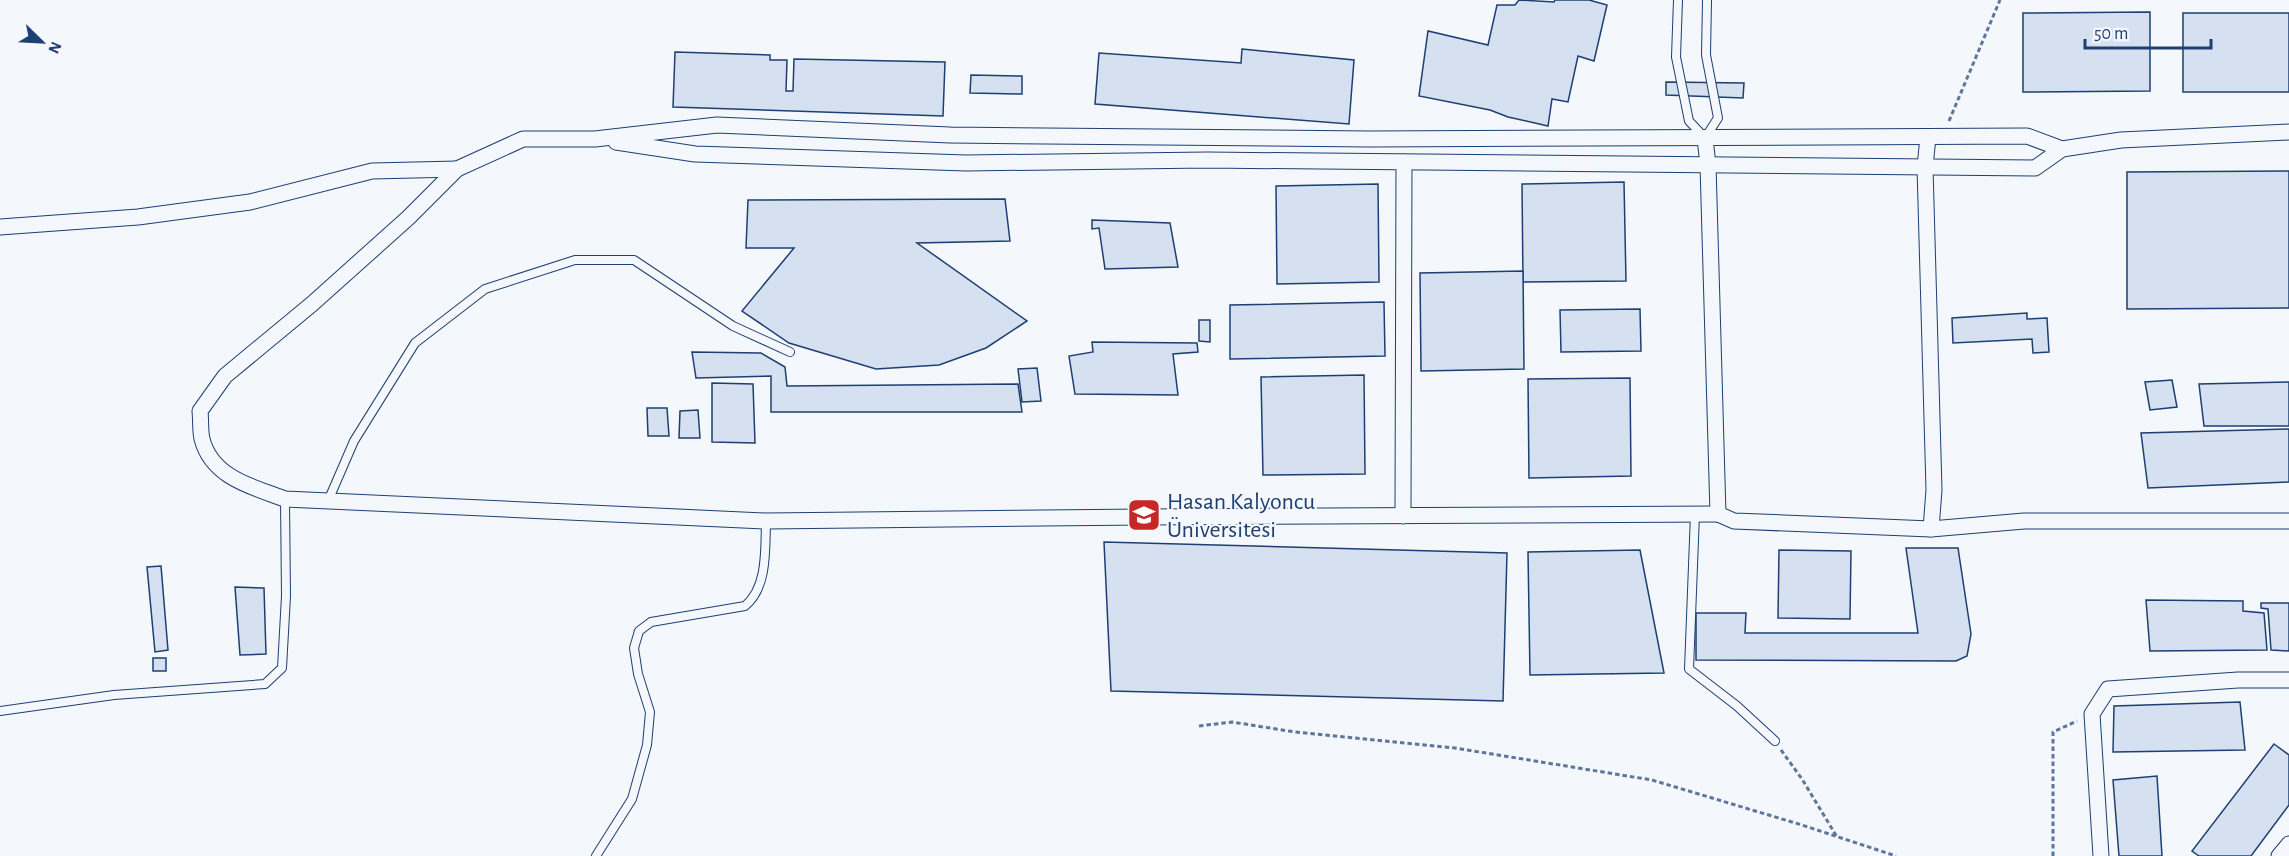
<svg xmlns="http://www.w3.org/2000/svg" width="2289" height="856" viewBox="0 0 2289 856" font-family="'Alegreya Sans',sans-serif">
	<style>
		.building { fill: #d5e0f0; stroke: #1d3f73; stroke-width: 1.5 }
		.lines { fill: none; stroke-linecap: round; stroke-linejoin: round }
		.service-casing { stroke: #1d3f73; stroke-width: 10 }
		.minor-casing { stroke: #1d3f73; stroke-width: 17 }
		.path { stroke: #5e769c; stroke-width: 3; stroke-dasharray: 4.5 3; stroke-linecap: butt }
		.service { stroke: #f4f7fb; stroke-width: 8 }
		.minor { stroke: #f4f7fb; stroke-width: 15 }
		.labels { text-anchor: middle; stroke-width: 4.5; stroke-linejoin: round; paint-order: stroke }
		.poi-label { font-size: 24px; fill: #1d3f73; stroke: #f4f7fb; text-anchor: start }
	</style>
	<rect width="100%" height="100%" fill="#f4f7fb"/>
	<g class="building">
		<path d="M1519,0l35,2 1,-2h34l18,5 -13,56 -16,-5 -10,46 -16,-3 -4,27 -40,-9 -18,-7 -71,-14 9,-65 60,14 9,-40h18z"/>
		<path d="M2150,12v79l-127,1v-79z"/>
		<rect x="2183" y="13" width="106" height="79"/>
		<path d="M1242,49l112,11 -5,64 -254,-20 4,-51 142,10z"/>
		<path d="M675,52l95,3v5h17l-1,31h7l1,-32 151,3 -2,54 -270,-9z"/>
		<path d="M971,75l51,1v18l-52,-1z"/>
		<path d="M1666,82l78,1 -1,15 -77,-3z"/>
		<path d="M2289,171v137l-162,1v-137z"/>
		<path d="M1624,182l2,99 -103,1 -1,-98z"/>
		<path d="M1378,184l1,98 -102,2 -1,-98z"/>
		<path d="M1005,199l5,42 -93,2 110,78 -41,27 -47,17 -63,4 -87,-26 -47,-32 52,-63h-48l2,-48z"/>
		<path d="M1092,220l78,3 8,44 -73,2 -6,-41 -7,1z"/>
		<path d="M1523,271l1,98 -103,2 -1,-98z"/>
		<path d="M1384,302l1,54 -155,3v-54z"/>
		<path d="M1640,309l1,42 -80,1 -1,-42z"/>
		<path d="M2027,313v6l20,-1 2,34 -16,1 -1,-14 -79,4 -1,-25z"/>
		<path d="M1199,320h11v22l-11,-1z"/>
		<path d="M1092,342l105,1 1,9 -25,2 5,41 -103,-1 -6,-38 24,-4z"/>
		<path d="M692,352l69,1 24,14 2,19 231,-2 4,28h-251v-36l-75,2z"/>
		<path d="M1037,368l4,33 -19,1 -4,-33z"/>
		<path d="M1364,375l1,99 -102,1 -2,-98z"/>
		<path d="M1630,378l1,98 -102,2 -1,-99z"/>
		<path d="M2172,380l5,27 -27,3 -5,-28z"/>
		<path d="M2289,382v44h-85l-5,-42z"/>
		<path d="M712,383l41,1 2,59 -43,-1z"/>
		<path d="M647,408h20l2,28h-21z"/>
		<path d="M698,410l2,28h-21l1,-27z"/>
		<path d="M2289,429v53l-141,6 -7,-55z"/>
		<path d="M1104,542l403,11 -4,148 -392,-10z"/>
		<path d="M1906,548h52l13,86 -4,22 -11,5 -260,-1v-47h50l-1,20h173z"/>
		<path d="M1640,550l24,123 -134,2 -2,-123z"/>
		<path d="M1779,550l72,1 -1,68 -72,-1z"/>
		<path d="M161,566l7,84 -13,2 -8,-85z"/>
		<path d="M235,587l29,1 2,66 -26,1z"/>
		<path d="M2146,600l97,1v10l21,2 3,37 -117,1z"/>
		<path d="M2261,603h28v48l-18,-1 -3,-41 -7,-1z"/>
		<rect x="153" y="658" width="13" height="13"/>
		<path d="M2240,702l5,48 -132,2 1,-46z"/>
		<path d="M2274,744l15,11v50l-38,51h-52l-7,-5z"/>
		<path d="M2157,776l5,80h-43l-6,-76z"/>
	</g>
	<g class="lines">
		<defs>
			<g id="service">
				<path d="M1678,0l-2,57 13,64 16,17 13,-20 -12,-63 1,-55"/>
				<path d="M328,501l26,-60 61,-98 70,-54 90,-29h59l99,66 57,26"/>
				<path d="M1695,514l-6,155 48,37 38,35"/>
				<path d="M0,711l114,-16 151,-11 17,-16 4,-72 -1,-97"/>
				<path d="M596,856l36,-57 15,-54 3,-33 -12,-38 -4,-26 5,-17 12,-9 94,-16c23,-19 20,-57 21,-85"/>
			</g>
			<g id="minor">
				<path d="M1705,138l3,27 10,349 16,7 197,8 3,-39 -9,-323 3,-30"/>
				<path d="M616,142l79,12 271,9 241,-3 828,8 27,-19 59,-9 168,-8"/>
				<path d="M0,227l138,-10 112,-15 122,-31 85,-2"/>
				<path d="M1718,514l-573,3 -379,4 -481,-22c-32,-12 -73,-21 -83,-60 -2,-8 -1,-19 -2,-28l25,-35 87,-72 96,-86 49,-49 66,-30h72l122,-14 233,10 419,4 658,-3 35,13"/>
				<path d="M1403,516l1,-354"/>
				<path d="M1931,529l93,-8h265"/>
				<path d="M2101,856l-9,-142 16,-25 130,-9h51"/>
				<path d="M2279,856l10,-12"/>
			</g>
		</defs>
		<use href="#service" class="service-casing"/>
		<use href="#minor" class="minor-casing"/>
		<g class="path">
			<path d="M1949,121l51,-121"/>
			<path d="M1199,726l33,-4 63,10 160,16 197,32 150,45 94,31"/>
			<path d="M1781,750l21,29 35,58"/>
			<path d="M2053,856v-124l24,-11"/>
		</g>
		<use href="#service" class="service"/>
		<use href="#minor" class="minor"/>
	</g>
	<defs>
		<symbol id="university-square" viewBox="-11 -11 22 22"><rect x="-9" y="-9" width="18" height="18" rx="4" fill="#c62828" stroke="#f4f7fb"/><path d="M0-5L7-2L0 1L-7-2ZM-4 1L0 2.5L4 1V4Q0 6-4 4Z" fill="#fff"/></symbol>
	</defs>
	<g fill-rule="evenodd">
		<use href="#university-square" x="1125" y="496" width="38" height="38"/>
	</g>
	<g class="labels">
		<g class="poi-label">
			<text x="1167" y="509">Hasan Kalyoncu<tspan x="1167" dy="28">Üniversitesi</tspan></text>
		</g>
	</g>
	<g transform="translate(42 42) rotate(114)" stroke="#f4f7fb" stroke-width="4.5" paint-order="stroke">
	<path d="M0-4.5L10 22L0 15L-10 22Z" fill="#1d3f73"/>
	<text y="-9" font-size="16" font-weight="bold" text-anchor="middle" fill="#1d3f73">N</text>
	</g>
	<path d="M2085 39v9h126v-9" fill="none" stroke="#1d3f73" stroke-width="3"/>
	<text x="2094" y="39" font-size="18" fill="#1d3f73" stroke="#f4f7fb" stroke-width="4.5" paint-order="stroke">50 m</text>
</svg>
